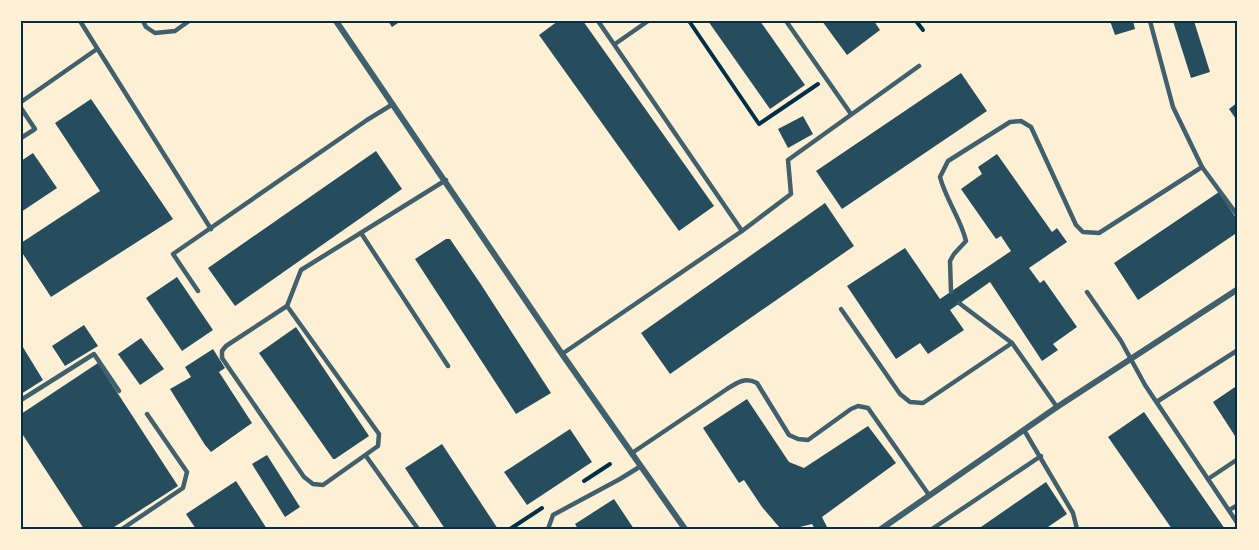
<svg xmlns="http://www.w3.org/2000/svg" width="1259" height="550" viewBox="0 0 1259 550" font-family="'Open Sans',sans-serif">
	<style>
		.building { fill: #264d5e }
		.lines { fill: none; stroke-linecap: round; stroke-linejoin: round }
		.path { stroke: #003049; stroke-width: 4 }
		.service { stroke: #3f606c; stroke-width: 4.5 }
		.minor { stroke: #3f606c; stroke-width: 6 }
		.neatline { fill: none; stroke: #003049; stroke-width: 2 }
	</style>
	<rect width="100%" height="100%" fill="#fdf0d5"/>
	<g class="building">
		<path d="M388,21h13l-9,6z"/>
		<path d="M558,21h25l131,185 -35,25 -140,-196z"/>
		<path d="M708,21h52l45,64 -35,24z"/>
		<path d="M822,21h52l6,9 -33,25z"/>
		<path d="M1110,21h23l2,8 -20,6z"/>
		<path d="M1173,21h21l16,51 -19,6z"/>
		<path d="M961,73l26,38 -145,98 -26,-38z"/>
		<path d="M91,99l82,120 -122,78 -30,-46v-8l79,-52 -45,-68z"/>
		<path d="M1238,102v20l-9,-13z"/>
		<path d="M803,116l10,18 -25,14 -10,-19z"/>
		<path d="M376,151l26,38 -167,117 -27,-38z"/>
		<path d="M33,153l24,35 -36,24v-51z"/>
		<path d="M997,154l55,78 5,-4 10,14 -38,26 11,15 4,-3 33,47 -24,17 5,6 -16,11 -52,-79 -40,28 14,20 -36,24 -8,-11 -24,16 -49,-73 58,-38 35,51 71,-48 -10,-15 -5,3 -35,-50 21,-15 -4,-7z"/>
		<path d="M1219,192l19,29v11l-100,68 -24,-37z"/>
		<path d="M825,203l29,43 -184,128 -29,-41z"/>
		<path d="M446,239h4l30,44 71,110 -35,21 -101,-155z"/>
		<path d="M177,277l36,53 -31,21 -36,-53z"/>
		<path d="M84,325l14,21 -33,20 -13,-20z"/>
		<path d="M296,327l73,109 -34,23h-2l-74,-106z"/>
		<path d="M141,338l23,31 -24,16 -22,-31z"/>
		<path d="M21,344l22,36 -22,14z"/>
		<path d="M213,349l12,19 -6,4 33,51 -41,29 -6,-7 -35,-56 21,-12 -6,-10z"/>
		<path d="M98,363l80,123 -67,43h-27l-63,-97v-18z"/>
		<path d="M1238,385v49l-3,2 -22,-34z"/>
		<path d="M747,399l42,63 15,6 64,-42 28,37 -74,54 5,10 -4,2h-8l-3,-5 -20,5 -12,-1 -18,-21 -18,-27 -5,3 -36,-55z"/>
		<path d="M1144,412l47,68 34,49h-53l-64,-92z"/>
		<path d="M570,429l22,33 -65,43 -23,-33z"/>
		<path d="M442,444l56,85h-53l-25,-38 -15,-23z"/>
		<path d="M267,455l33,52 -15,10 -33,-53z"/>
		<path d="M236,481l31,48h-71l-10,-15z"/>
		<path d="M1046,482l21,32 -22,15h-67z"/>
		<path d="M614,499l20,30h-56l-3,-5z"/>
	</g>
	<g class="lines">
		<g class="path">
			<path d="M689,21l70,103 59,-40"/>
			<path d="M916,21l7,9"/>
			<path d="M584,481l26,-17"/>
			<path d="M510,529l32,-21"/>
		</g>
		<g class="service">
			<path d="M80,21l131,208"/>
			<path d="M143,21l3,6 9,6 20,-2 14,-10"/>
			<path d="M598,21l144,210"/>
			<path d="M786,21l65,93"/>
			<path d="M1150,21l23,86 29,60 36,49"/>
			<path d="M615,44l33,-23"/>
			<path d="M21,102l76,-53"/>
			<path d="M21,108l14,21 -14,9"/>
			<path d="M361,233l87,133"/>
			<path d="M198,291l-25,-37 194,-134 26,-16"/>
			<path d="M951,292l-1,-31 4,-7 12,-13c-5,-22 -20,-41 -26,-64l8,-16 62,-39 11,-1 10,6 45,98 7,7 16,1 103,-66"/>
			<path d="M1087,292l34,49 24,44 93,139"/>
			<path d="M959,303l53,40 45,64"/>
			<path d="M287,306l92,128 -1,12 -55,39 -10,-1 -9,-7 -82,-119v-7l4,-5 61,-40 14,-36 145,-90"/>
			<path d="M841,309l59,85 10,8 13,1 89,-60"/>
			<path d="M562,354l180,-123 49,-37 -3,-34 131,-94"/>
			<path d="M21,400l73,-46 25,37"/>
			<path d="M1158,401l80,-51"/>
			<path d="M1024,430l49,83 4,16"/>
			<path d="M632,453l95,-64c11,-7 18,-12 30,-6l32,52 9,4 10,1 43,-31 7,-3 10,2 61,87"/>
			<path d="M366,456l52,73"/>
			<path d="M1208,479l30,-20"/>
			<path d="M1229,510l9,-5"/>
			<path d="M122,529l61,-41 4,-16 -40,-58"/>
			<path d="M548,529l5,-14 67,-36 21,-13"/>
			<path d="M932,529l109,-73"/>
		</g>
		<g class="minor">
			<path d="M336,21l226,333 123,175"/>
			<path d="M881,529l176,-122 181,-118"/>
		</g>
	</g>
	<rect width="1259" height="550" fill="none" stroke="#fdf0d5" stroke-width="45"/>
	<rect x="22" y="22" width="1214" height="506" class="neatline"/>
</svg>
